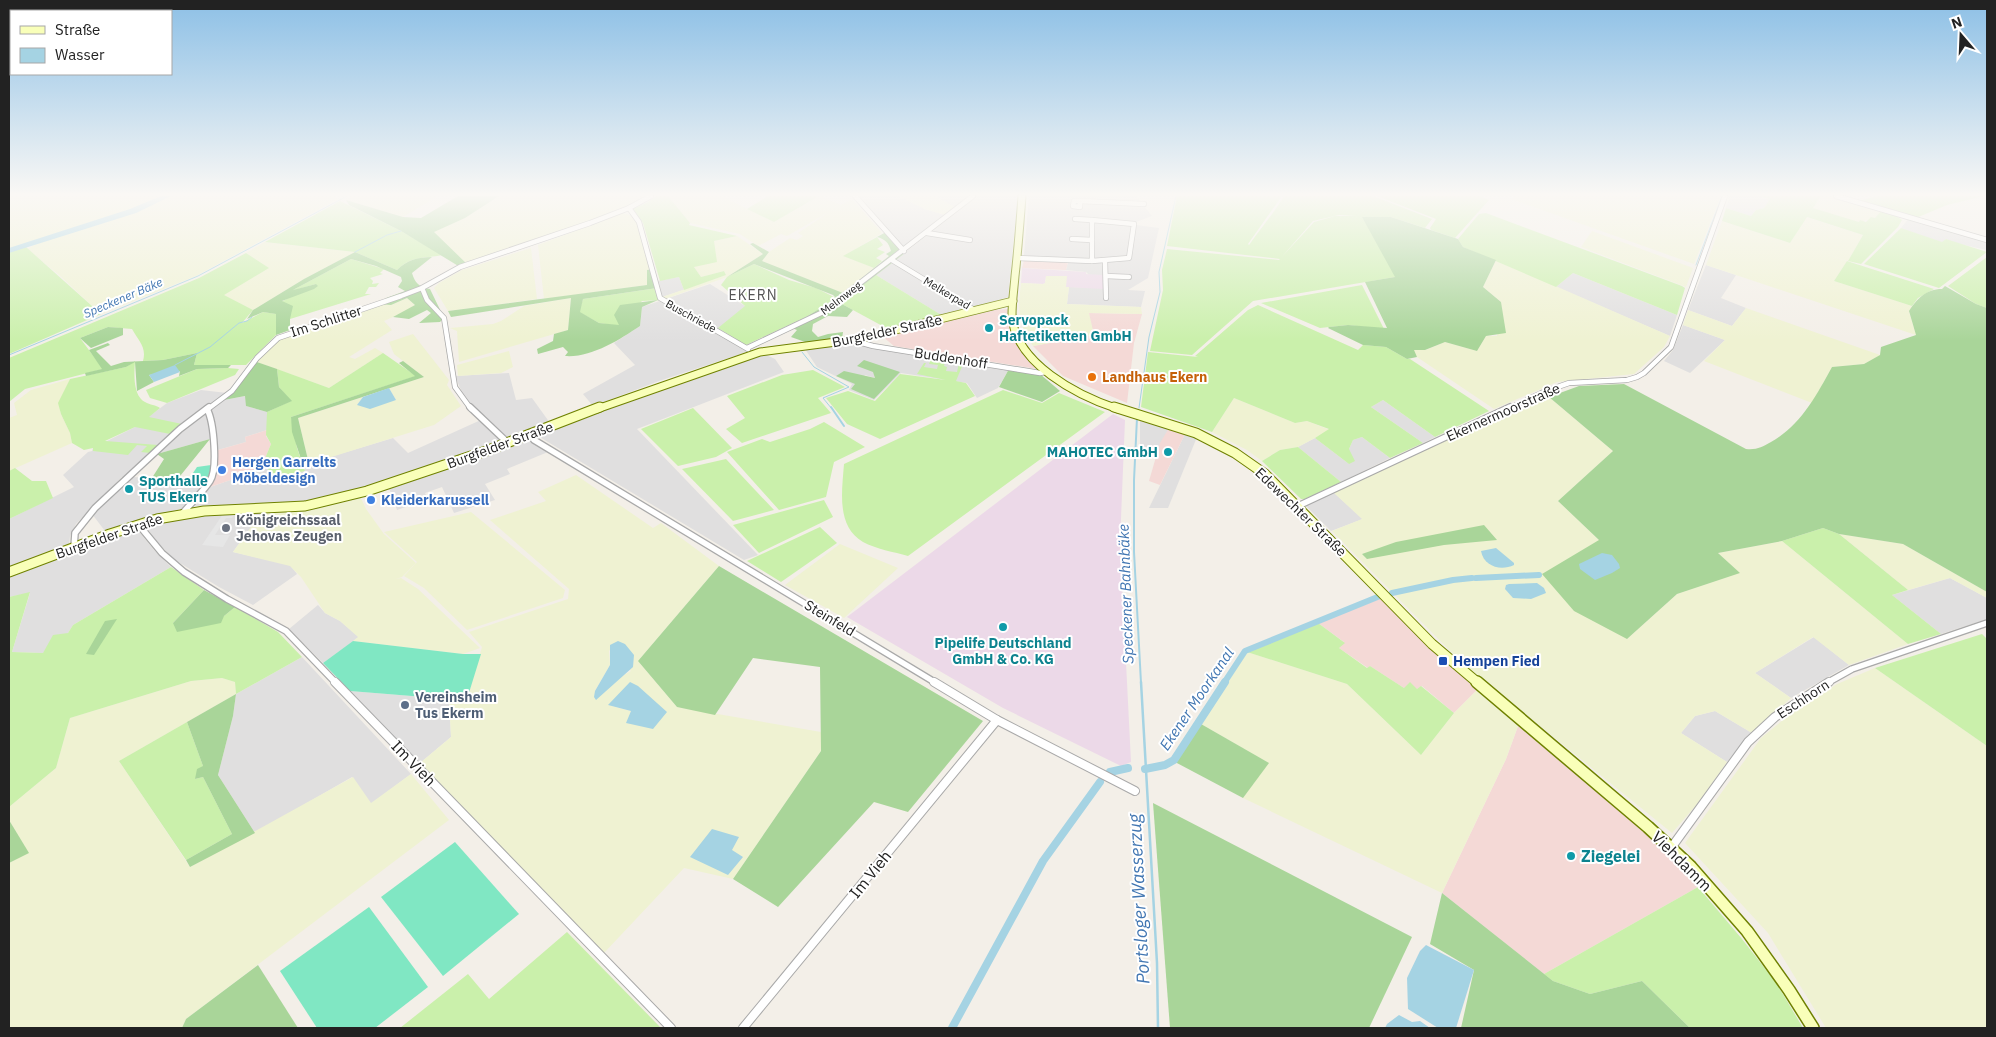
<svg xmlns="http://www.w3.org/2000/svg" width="1996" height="1037" viewBox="0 0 1996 1037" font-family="'IBM Plex Sans',sans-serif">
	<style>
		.residential { fill: #e0dfdf; fill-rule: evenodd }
		.commercial { fill: #f4d9d6 }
		.industrial { fill: #ecd9e8 }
		.farmland { fill: #eff2d2; fill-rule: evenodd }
		.grass { fill: #caf0ab }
		.forest { fill: #a9d599 }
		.pitch { fill: #80e7c3 }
		.parking { fill: #e6e6e6 }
		.water { fill: #a5d3e3 }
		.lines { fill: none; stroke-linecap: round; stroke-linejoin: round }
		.stream-far2 { stroke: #a5d3e3; stroke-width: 1 }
		.stream-far1 { stroke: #a5d3e3; stroke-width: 2 }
		.stream { stroke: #a5d3e3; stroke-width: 2.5 }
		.canal-far1 { stroke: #a5d3e3; stroke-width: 6 }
		.canal { stroke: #a5d3e3; stroke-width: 8 }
		.river { fill: #a5d3e3; fill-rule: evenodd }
		.street-far2-casing { stroke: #a9a9a9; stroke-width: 6 }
		.street-far1-casing { stroke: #a9a9a9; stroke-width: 8 }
		.street-casing { stroke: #a9a9a9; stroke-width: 10 }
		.secondary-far2-casing { stroke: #6f8100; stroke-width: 9 }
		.secondary-far1-casing { stroke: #6f8100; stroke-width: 11 }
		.secondary-casing { stroke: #6f8100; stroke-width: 14 }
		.street-far2 { stroke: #fff; stroke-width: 4.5 }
		.street-far1 { stroke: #fff; stroke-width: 5.5 }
		.street { stroke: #fff; stroke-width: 8 }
		.secondary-far2 { stroke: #f9ffb9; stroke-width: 7 }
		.secondary-far1 { stroke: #f9ffb9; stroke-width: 9 }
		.secondary { stroke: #f9ffb9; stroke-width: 11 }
		.culture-dot { fill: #0f9aa8; stroke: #fff; stroke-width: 2 }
		.food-dot { fill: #e8710a; stroke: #fff; stroke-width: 2 }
		.shop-dot { fill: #3f7fe0; stroke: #fff; stroke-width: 2 }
		.worship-dot { fill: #6b7280; stroke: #fff; stroke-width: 2 }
		.transit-dot { fill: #1a4fb4; stroke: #fff; stroke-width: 2 }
		.service-dot { fill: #5c6f8a; stroke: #fff; stroke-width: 2 }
		.labels { text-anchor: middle; stroke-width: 4; stroke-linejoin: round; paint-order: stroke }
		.far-street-label { font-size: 11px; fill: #222; stroke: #fff }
		.far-water-label { font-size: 12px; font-style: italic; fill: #4176b2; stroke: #fff }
		.far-quarter-label { font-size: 14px; letter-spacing: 1px; fill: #555; stroke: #fff }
		.culture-label { font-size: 14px; font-weight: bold; fill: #0d838f; stroke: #fff; text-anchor: start }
		.street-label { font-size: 14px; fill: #222; stroke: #fff }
		.food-label { font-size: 14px; font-weight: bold; fill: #c56008; stroke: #fff; text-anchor: start }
		.shop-label { font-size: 14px; font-weight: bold; fill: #366cbe; stroke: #fff; text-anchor: start }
		.worship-label { font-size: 14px; font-weight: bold; fill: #5b616d; stroke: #fff; text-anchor: start }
		.transit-label { font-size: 14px; font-weight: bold; fill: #164399; stroke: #fff; text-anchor: start }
		.service-label { font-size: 14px; font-weight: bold; fill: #4e5e75; stroke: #fff; text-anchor: start }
		.water-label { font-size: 15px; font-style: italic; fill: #4176b2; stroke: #fff }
		.near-street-label { font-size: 16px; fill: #222; stroke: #fff }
		.near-culture-label { font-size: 16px; font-weight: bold; fill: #0d838f; stroke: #fff; text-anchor: start }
		.near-water-label { font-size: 18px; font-style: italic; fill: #4176b2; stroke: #fff }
	</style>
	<rect width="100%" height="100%" fill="#f3efe8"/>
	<g class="residential">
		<path d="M857,196h41l27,13 20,6 -42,33z"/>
		<path d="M938,196h80l-10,101 -3,1 -62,18 -67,-41 84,-65 -24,-13z"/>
		<path d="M1029,196h107l16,20 -16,6v3l23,3 -11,50 -20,12 17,1 -4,16 -74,-3 2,-17 34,1 -17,-16 -20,-2 2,-8 -44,-7z"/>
		<path d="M1730,196h28l12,3 -6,9 -8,2 -5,6 -25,-8z"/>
		<path d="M1909,218l78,23v9l-32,-7 -9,-4 -4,4 -37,-12 -4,-3z"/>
		<path d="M1706,265l30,10 -15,23 25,10 -14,18 -44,-16z"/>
		<path d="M1573,273l104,42 -7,21 -114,-49z"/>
		<path d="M679,277l5,13 -22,7 -5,-16z"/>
		<path d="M710,284l35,22 2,46 -88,29 -66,25 -10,-12 52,-29 -21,-22 26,-17 2,-19z"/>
		<path d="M1683,325l42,15 -35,33 -26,-12 9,-11z"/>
		<path d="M852,342l12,3 145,24 -11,19 -21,10 -10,-15 -66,-10 -27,27 -25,-10 3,-6 -35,-17 -12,-18zM874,372h25l-47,17 13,-14 10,3z"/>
		<path d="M762,353l13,6 9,13 -147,57 121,126 -14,5 -206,-124 94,-37z"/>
		<path d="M509,373l7,27 16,-2 18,25 -84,31 -93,31 -53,14 -29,4 -101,3 20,-19 58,-20 2,12 35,-8 -2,-6 90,-27 15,15 75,-34 -20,-24 -8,-19z"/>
		<path d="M201,390l26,3 -3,7 22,-4v10l21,6v18l-22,7 1,5 -35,10 -1,-13 -53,15 -25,23 20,1 -2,3 14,5 41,-2 -24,25 -38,10 -38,12 -13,-17 39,-37h-9l-46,47 -6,12 -1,9 -60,22v-48l65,-32 -11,-12 25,-23 4,-1 1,-3 42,-21 32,-24z"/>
		<path d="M1383,400l52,37 -12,6 -52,-36z"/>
		<path d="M1140,419l29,9 -11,23 -18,-5z"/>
		<path d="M1186,432l11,5 -29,71h-19z"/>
		<path d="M1362,437l28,21 -49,24 -43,-35 17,-9 34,26v-15l4,-9z"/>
		<path d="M528,439l20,13 -41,17 3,5 -25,10 10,16 -41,13 -12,-26 -17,6 3,6 -31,11 -8,-22z"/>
		<path d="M1333,492l30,27 -32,12 -25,-25z"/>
		<path d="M262,512l-29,40 57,13 7,9 -44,31 -34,-18 -44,-27 -17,-17 -13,-18 52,-12z"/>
		<path d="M136,528l18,22 17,17 -98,58 -5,8 -25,20 -31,-1 18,-59 -21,4v-22z"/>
		<path d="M1950,578l37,20v21l-46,15 -49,-39z"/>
		<path d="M318,605l7,8 15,8 19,16 -36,26 -34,-34z"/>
		<path d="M1814,637l35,28 -58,33 -36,-25z"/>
		<path d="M302,657l109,117 -40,30 -19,-27 -97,56 -37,-58 15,-59 3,-22z"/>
		<path d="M350,691l99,8 2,38 -31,26z"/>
		<path d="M1715,711l37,22 -25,29 -46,-29 14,-17z"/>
	</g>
	<g class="commercial">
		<path d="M1024,260l44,2 -2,8 -44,-2z"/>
		<path d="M1008,309l1,16 8,18 20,26 -143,-23 -12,-10 101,-25z"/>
		<path d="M1088,313l54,1 -8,29 -7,60 -64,-27 -30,-30 61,-11z"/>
		<path d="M1169,428l17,4 -26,53 -11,-4 11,-38z"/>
		<path d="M267,430l-1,6 5,8 -5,12 2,11 -58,20 6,-9 2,-28 28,-8 -1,-5z"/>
		<path d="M1382,598l96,91 -24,24 -32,-27 -5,3 -13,-1 -34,-22 -2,2 -29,-20 5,-6 -26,-19z"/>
		<path d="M1518,726l132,111 48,50 -154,87 -102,-81 64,-134z"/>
	</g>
	<g class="industrial">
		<path d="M1022,268l64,4v2l17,1v14l-37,-2v-11h-20l-1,7 -2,1 -22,-1z"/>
		<path d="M1113,414l12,6 -5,123 11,219 -10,4 -118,-58 -156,-91z"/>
	</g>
	<g class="farmland">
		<path d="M9,196h154l-24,12 -130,41z"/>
		<path d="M170,196h165l3,3 -142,77 -95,38 -42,-39 -32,-26 9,-5 110,-36z"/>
		<path d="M353,196h85l-35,21 -57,-17z"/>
		<path d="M499,196h151l-21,12 -161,57 -35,-33 32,-14z"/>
		<path d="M668,196h57l6,5 43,21 45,-26 22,9 11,-6 30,34 -38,23 30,12 -31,25 -82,-32 8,-9 21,-14 7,2 6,-4 -5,-3 31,-21 -42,24 -6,-2 -23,12 -18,-12 -50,-11z"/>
		<path d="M898,196h36l21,11 -10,8 -20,-6z"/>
		<path d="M1514,196h207l-27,68 -183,-65z"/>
		<path d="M1821,196h10l50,15 -6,7 -16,4 -47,-14z"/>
		<path d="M623,213l12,4 4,5 13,47 -5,1v15l-103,14 -6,-54z"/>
		<path d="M1806,217l57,18 -15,26 -23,-7 22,7 -13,20 78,25 -3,6 7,23 -210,-70 16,-44 68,22z"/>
		<path d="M1592,231l101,37 -7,19 -105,-40z"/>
		<path d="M737,236l26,18 -36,23 -62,22 -3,-2 64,-22 -2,-4 -23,6 -7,-10 20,-26z"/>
		<path d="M265,242l90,10 -51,27 -51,31 -30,-15 45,-27 -22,-15z"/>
		<path d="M531,248l6,51 -89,12 -14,-23 5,-5 23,-13z"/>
		<path d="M1496,260l174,76 -6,11 -30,27 -77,8 -63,27 -77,-52 -4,-7h13l19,-8 32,9 9,-15h11l4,-34 -18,-15z"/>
		<path d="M1046,276h21l-1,11h3l-2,17 74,3 1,7 -53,-1 5,22 -61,11 -9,-15 -4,-13 -1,-16 2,-19 22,1 2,-1z"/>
		<path d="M407,298l8,7 -13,8 -18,8 8,9 -43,27 6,2 20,-11 8,5 -54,35 -75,-27 24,-23 100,-34 13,1z"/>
		<path d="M571,298l-3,32 -109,32 -2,-31 -7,-3 43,-4 8,-3 23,-15z"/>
		<path d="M1746,308l134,47 -16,9 -32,3 -20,36 -108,-42 21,-21 -42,-15 5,-15 44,16z"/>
		<path d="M413,334l36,46 -2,5 14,21 -27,19 -125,39 -11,-46 65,-21 -6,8 39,-5 -7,-12 35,-11 -30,-23 -5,-12z"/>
		<path d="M509,351l4,16 -12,6 -43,3 -1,-11z"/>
		<path d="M70,379l-11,24 2,11 9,19 2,10 -63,28v-53l8,-3 -3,-12 17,-13z"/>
		<path d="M1549,397l64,54 -55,50 41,39 28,99 50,-45 62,-21 -21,-20 64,-12 126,103 -59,21 -36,-28 -58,36 36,25 -39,35 -37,-22 -20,5 -14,17 46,29 -29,41 -26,30 -211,-171 -129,-131 30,-12 -29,-27 142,-66z"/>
		<path d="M1234,398l61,25 12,-2 23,9 -32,17 -18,3 -18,11 -15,-11 -35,-18z"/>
		<path d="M576,475l77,53 8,-5 58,43 -81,95 39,46 144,25v19l-88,128 -49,-11 -80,85 -184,-190 31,-26 -2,-38 19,-3 14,-49 -13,-15 99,-33 1,-10 -79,-69 56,-19 -8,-9zM609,650l22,21 -36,20 15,-26zM608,705l56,11 -37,7 4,-12z"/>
		<path d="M360,496l6,13 18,25 32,29 -14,14 -6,2 5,-1 17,11 62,59 -17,6 -110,-13 5,-4 -18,-16 -15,-8 -24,-36 -11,-11 -57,-14 29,-40z"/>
		<path d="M471,512l94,78 -2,8 -96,32 -43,-42 -20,-12 13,-14 -33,-30z"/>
		<path d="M1839,534l64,10 84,48v6l-37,-20 -42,12z"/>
		<path d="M840,544l58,24 -54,50 -59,-33z"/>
		<path d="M1247,652l100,32 74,71 33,-42 24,-24 40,37 -12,33 -64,134 -199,-95 25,-35 -67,-39z"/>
		<path d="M1875,668l112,78v282h-161l-58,-95 -83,-90 76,-105 28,-23 48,-31z"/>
		<path d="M222,678l13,4 1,12 -117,67 71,106 163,-90 18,26 40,-29 38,46 -263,199 -4,9h-173v-165l19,-10 -19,-33v-13l47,-39 14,-50 121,-37z"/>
	</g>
	<g class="grass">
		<path d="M656,196h12l22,27 -1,2 48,11 -23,5 3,21 -23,5 7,10 23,-6 2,4 -42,15 -5,-13 -19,4 -17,-58 -10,-14 15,-7z"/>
		<path d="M768,196h51l-45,26 -27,-13z"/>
		<path d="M1177,196h105l-34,48 1,1c12,-17 25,-32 35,-49h89l59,23 -7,9 -34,-11 4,60 -142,24 -61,54 -42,-4 13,-61 -1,-20 5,-21 112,11 35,-38 21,-6h21l-17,-1 -26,6 -33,38 -113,-13z"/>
		<path d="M1377,196h103l9,4 -34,38 -24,-8 -1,-2 6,-9z"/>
		<path d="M1758,196h63l-8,12 46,14 1,-2 6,2 5,-5 4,1 6,-7 14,4 7,5 -4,7 -37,37 -13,-3 15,-26 -56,-18 -17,26 -68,-22 4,-13 25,8 5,-6 8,-2 6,-9z"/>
		<path d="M1877,196h107l-37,9 -31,13 -57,-17z"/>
		<path d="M340,201l61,30 41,24c-18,4 -30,0 -45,15l-42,-18 -90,-10z"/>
		<path d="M1486,213l196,73 3,2 -8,27 -104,-42 -17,14 -93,-40 -5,-8 21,-25z"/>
		<path d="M1901,228l41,14 4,-3 41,13 -48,36 -75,-24z"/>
		<path d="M877,237l6,8 -6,4 8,3 -9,6 6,3 -8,7 -31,-12z"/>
		<path d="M26,247l75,67 -92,40v-102z"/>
		<path d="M246,253l23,15 -45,27 29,15 -11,13 21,-11 14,2 -1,21 -30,30h-52l3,-12 -34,7 -20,1c4,-14 -5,-21 -11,-32l-24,-2 -28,11 23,31 -78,20 -16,13v-44l190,-80z"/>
		<path d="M1987,257v51l-11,-4 -28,-18z"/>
		<path d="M351,259l33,10 -4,4 3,1 -13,4 3,3 -1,3 7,-1 -3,4h-7l-4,7h6l-81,25 -9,-17 35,-18 -25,7z"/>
		<path d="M1847,261l87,28 -16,9 -6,8 -78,-25z"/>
		<path d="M754,264l35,16 27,8 20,10 -30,19 -60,28 -28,-17 27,-22 -24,-21 6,-8z"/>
		<path d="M876,275l67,41 -55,13 -48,-26z"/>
		<path d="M1362,285l22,44 -36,-4 -28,3 -59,-25z"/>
		<path d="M657,288l6,12 -21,1 -22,25 -21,-3 -20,-11 4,-13z"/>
		<path d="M1258,305l100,45 5,-5 23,2 21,12h3l79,52 -54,26 -52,-37 -12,7 52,36 -33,15 -28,-21 -9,3 -4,9 6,12 -6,3 -34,-26 14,-9 -22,-8 -12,2 -61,-25 -22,34 -71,-25 7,-55 50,5 -3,-1 53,-46z"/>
		<path d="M383,353l33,23 -125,41 6,31 8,23 -35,8 -4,-23 5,-12 -5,-9 1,-23 24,-11 -12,-14 -2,-18 52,19z"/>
		<path d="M932,357l19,5v2l-6,-1 -1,3 3,1 -1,4 11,1 2,-9 4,1 -7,17 10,2 9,13 -95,43 -33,-15 -21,-26 22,-7 27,10 25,-27 46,6 -29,-6 7,-11h2l-2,4 13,2 1,-4 -9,-1z"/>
		<path d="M135,361c-1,13 -2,35 10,41 5,3 11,3 15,6l-11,9 33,7 -12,10 -35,-7 -30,14 53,4 -8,8 -9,-1 6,-6 -10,-1 -9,10 -35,-4v-3l-9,2 -12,-7 -2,-10 -9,-19 -3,-11 12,-24 56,-12z"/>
		<path d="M228,368l11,1 -4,6 -68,28 -17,-5 -4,-8 51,-21z"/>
		<path d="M813,370l32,17 -27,11 13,15 -89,30 -16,-14 19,-11 -18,-22 55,-21z"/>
		<path d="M1003,390l39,13 17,-10 46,19 -197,144c-14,-4 -32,-7 -45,-14 -27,-16 -21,-51 -19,-78z"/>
		<path d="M693,408l39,40 -16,9 -38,9 -37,-37z"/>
		<path d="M824,422l41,25 -31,15 -8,35 -47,13 -52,-58 35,-13 8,3 40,-13z"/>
		<path d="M1298,447l43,35 -36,17h-4l-39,-38 18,-11z"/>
		<path d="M726,459l48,51 -41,11 -51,-52z"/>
		<path d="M15,468l17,13h14l7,17 -44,21v-48z"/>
		<path d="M824,500l9,17 -74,36 -26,-28z"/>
		<path d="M820,527l17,16 -56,39 -34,-21z"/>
		<path d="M1823,528l16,6 69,56 -16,5 49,39 -33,10 -126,-103z"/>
		<path d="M171,567l33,23 -31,33 51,-7 11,-9 43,25 24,25 -66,37 -1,-12 -13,-4 -31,3 -121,37 -14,50 -47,39v-210l21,-5 -18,60 31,1 10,-18 15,-2 5,-8z"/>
		<path d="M1318,623l27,20 -6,5 28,20 3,-2 34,22 6,-6 7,7 4,-3 33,27 -33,42 -74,-71 -100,-32z"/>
		<path d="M1982,634l5,5v107l-112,-78z"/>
		<path d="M187,722l16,44 -8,13 8,-2 29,57 -46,26 -67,-99z"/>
		<path d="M1698,887l44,52 35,45 26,44h-113l-48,-47 -52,13 -37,-13 -9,-7z"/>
		<path d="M567,932l94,96h-261l68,-54 21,25z"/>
	</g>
	<g class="forest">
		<path d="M458,196h41l-34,22 -31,14 34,33 -8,2 -59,-36 -52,-26 -3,-5 57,17 18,1z"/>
		<path d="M1362,217h29l67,22 5,8 33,13 -13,27 18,15 5,31 -20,3 -9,15 -32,-9 -20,8h-11l3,7 -10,2 -21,-12 -23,-2 -35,-17 1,-1 19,-2 39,3 -22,-46 30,-5z"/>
		<path d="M886,232l19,21 -65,50 13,7 -6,7 -19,-1 -15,8 -1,7 6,6 10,-3 15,-2 -1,7 -34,4 -17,-6 6,-7 -10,-4 19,-9 30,-19 -3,-3 -79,-31 -27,13 36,-23 -13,-10 3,-1 16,9 -7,9 81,32 46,-37 -3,-2 5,-3c-2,-8 -6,-12 -14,-14z"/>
		<path d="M355,252l42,18c10,-10 21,-13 35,-13l-20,16c3,10 7,14 18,16l14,29 -4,4 -21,1 12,-10 -4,-3 -18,9 -16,-2 22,-12 -8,-7 -16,7 -13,-1 8,-6 19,-7 -7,-4 4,-6 -1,-4 -25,-11 -25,-7 -58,31 23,-6 2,2 -4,3 -32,12 11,5 -3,13v11l-14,5v-21l-13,-2 -16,7 6,-9 51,-31z"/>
		<path d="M652,269l5,19 -74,11 -3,13 19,11 20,2 -5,-10 6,-10 38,-5 -16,7 -2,19c-21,14 -49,32 -75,30l3,-4 -5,-5 -25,7 -1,-5 16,-8 1,-7 14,-4 3,-32 -120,19 -3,-6 199,-26v-15z"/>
		<path d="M1945,286l31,18 11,4v284l-84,-48 -64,-10 -16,-6 -41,13 -64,12 22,20 -63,21 -50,45 -53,-28 -32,-37 57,-34 -41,-39 55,-50 -64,-54 30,-11 45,-2 122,65c11,1 16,-2 25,-7 30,-17 45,-46 61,-75l32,-3 16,-9 1,-8 35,-12 -7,-24c8,-12 17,-22 33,-22z"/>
		<path d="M108,327l15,1v7l-32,13 -11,-10z"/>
		<path d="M108,343l2,2 -14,6 15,15 13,-4 39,-2 34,-7 -3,12h37l-3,3 -31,1 -18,7 1,-5 -31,4 5,7 -17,9 -2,-29 -9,5 -40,9 -1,-3 17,-4 -13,-19z"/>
		<path d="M864,360l36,12 -26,27 -23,-10 4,-5 -19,-8 8,-5 31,7 -2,-6 -16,-6z"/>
		<path d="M254,361l23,8 2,18 13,14 -25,11 -21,-6 -1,-10 -21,4z"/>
		<path d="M403,361l21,16 -126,41 11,46 -6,1 -11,-33 -1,-15 124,-41 -16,-13z"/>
		<path d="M1009,369l31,5 20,17 -18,11 -43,-15z"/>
		<path d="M210,439l-38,47h-8l-14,-5 14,-22 -7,-5z"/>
		<path d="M1484,525l13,15 -53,5 -77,14 -5,-5 34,-12z"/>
		<path d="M719,566l264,155 -75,91 -34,-10 -96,105 -45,-28 88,-128 -1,-84 -67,-9 -38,57 -38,-8 -39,-46z"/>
		<path d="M204,590l31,17 -11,9 -3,7 -44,9 -4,-9z"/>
		<path d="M117,619l-23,36 -8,-1 19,-33z"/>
		<path d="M236,694l-3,22 -15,59 37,58 -65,34 -4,-7 46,-26 -29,-57 -8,2 2,-10 6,-3 -16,-44z"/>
		<path d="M1201,724l68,39 -26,35 -68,-36z"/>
		<path d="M1153,803l259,134 -43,91h-199z"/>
		<path d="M9,820l20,33 -20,10z"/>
		<path d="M1442,893l111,88 37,13 52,-13 48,47h-229l13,-58 -44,-26z"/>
		<path d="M258,965l40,63h-116l4,-9z"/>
	</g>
	<g class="pitch">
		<path d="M211,465l-2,12 -4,7 -20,1 12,-18z"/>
		<path d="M353,641l110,13h18l-13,42 -19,3 -99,-8 -27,-28z"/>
		<path d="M455,842l64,72 -76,62 -62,-79z"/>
		<path d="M369,907l59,80 -53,41h-58l-37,-57z"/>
	</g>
	<path class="parking" d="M223,514h12l-3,4h-6l-11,17h15l-7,12 -21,-2z"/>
	<g class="water">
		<path d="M175,365l5,7 -26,10 -5,-7z"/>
		<path d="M389,388l7,12 -26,9 -13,-4 6,-8z"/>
		<path d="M1496,548l18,15v2c-13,6 -30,2 -33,-14z"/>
		<path d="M1602,553l10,2 7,9 1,4 -8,5 -17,7 -15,-11 -1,-5z"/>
		<path d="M1537,583l7,5 2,5 -15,6 -18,-1 -8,-9 1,-4 3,-1z"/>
		<path d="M618,641l7,3 9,11 -1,12 -37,33 -2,-3 1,-6 15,-26v-20z"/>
		<path d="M630,682l8,4 29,26 -14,17 -27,-6 5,-12 -23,-6z"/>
		<path d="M712,829l27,8 -7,13 11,7 -15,18 -38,-18z"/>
		<path d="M1426,945l48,25 -18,58h-18l-30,-19 -1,-31 13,-27z"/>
		<path d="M1399,1015l13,7 8,-1 10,7h-45l2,-4z"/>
	</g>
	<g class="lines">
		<g class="stream-far2">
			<path d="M355,252l32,-17 14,-4"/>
			<path d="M1696,265l26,-69"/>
			<path d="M802,352l12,15 35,20 -26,11 9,11"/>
			<path d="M9,355l189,-79 149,-80"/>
			<path d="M175,365l35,-18 29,-24 8,-2 5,-4"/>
			<path d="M1139,408l10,-71 11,-45 -1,-20 17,-76"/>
		</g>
		<g class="stream-far1">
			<path d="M831,407l13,19"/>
			<path d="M1137,418l-3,62v72l7,131"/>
		</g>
		<path class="stream" d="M1141,682l16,281 1,65"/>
		<g class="canal-far1">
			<path d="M1476,578l63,-3"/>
			<path d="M1392,593l61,-13 19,-2"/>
			<path d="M1224,683l21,-32 135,-55"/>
		</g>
		<g class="canal">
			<path d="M1145,769l20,-4 9,-5 51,-78"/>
			<path d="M1110,772l18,-4"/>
			<path d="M952,1028l91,-167 57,-79"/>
		</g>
		<path class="river" d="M161,196h10l-35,17 -127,40v-5l121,-39z"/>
		<defs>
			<g id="street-far2">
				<path d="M855,196l49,55"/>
				<path d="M1836,196l151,44"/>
				<path d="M1074,201h6v6l-7,-1z"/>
				<path d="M1080,201l64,3"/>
				<path d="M629,208l10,14 21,76 88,51"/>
				<path d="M1075,219l17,1"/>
				<path d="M1092,220l42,4 -5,34 -37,3z"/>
				<path d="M927,233l43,7"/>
				<path d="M1072,239l20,1"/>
				<path d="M1017,258l75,3"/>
				<path d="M892,260l84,51"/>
				<path d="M1105,261l1,37"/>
				<path d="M1106,276l23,1"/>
				<path d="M422,288l5,12 17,18 11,69 16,22"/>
				<path d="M859,339l3,4 11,3 167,27 6,-1"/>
				<path d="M747,348l74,-35 152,-117"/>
				<path d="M208,409l24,-18 25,-33 21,-20 123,-42 21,-8 38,-21 130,-44 39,-15 22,-12"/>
				<path d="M1508,409l38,-18 23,-8 58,-3 10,-3 7,-4 27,-26 54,-151"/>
			</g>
			<g id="street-far1">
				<path d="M470,407l38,36"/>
				<path d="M530,434l4,6 402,243"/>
				<path d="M1298,506l212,-99"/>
				<path d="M182,514c9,-11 20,-21 28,-33 8,-12 4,-59 -3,-72"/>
				<path d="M138,524l24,29 22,19 43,27 59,32 50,52"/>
				<path d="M74,547l1,-14 20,-25 85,-79 29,-22"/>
				<path d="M1827,683l25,-14 135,-46"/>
			</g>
			<g id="street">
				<path d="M335,682l336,346"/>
				<path d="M934,682l63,38 138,71"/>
				<path d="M1671,848l77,-106 27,-25 54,-35"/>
				<path d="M743,1028l254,-308"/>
			</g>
			<g id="secondary-far2">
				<path d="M1022,196c-2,27 -4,54 -7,80 -1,13 -3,26 -3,39 2,48 66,81 106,94"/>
				<path d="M597,409l163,-57 99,-13 154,-38"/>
			</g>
			<g id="secondary-far1">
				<path d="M1114,407l82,26 39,20 30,21 167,170 46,39"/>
				<path d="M9,572l101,-38 47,-15 47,-8 101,-5 62,-15 119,-40 114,-44"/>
			</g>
			<path id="secondary" d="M1477,682l171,145 43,40 56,64 42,59 24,38"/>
		</defs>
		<use href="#street-far2" class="street-far2-casing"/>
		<use href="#street-far1" class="street-far1-casing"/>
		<use href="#street" class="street-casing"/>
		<use href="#secondary-far2" class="secondary-far2-casing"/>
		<use href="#secondary-far1" class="secondary-far1-casing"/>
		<use href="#secondary" class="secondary-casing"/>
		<use href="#street-far2" class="street-far2"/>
		<use href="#street-far1" class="street-far1"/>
		<use href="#street" class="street"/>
		<use href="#secondary-far2" class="secondary-far2"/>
		<use href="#secondary-far1" class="secondary-far1"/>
		<use href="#secondary" class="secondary"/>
	</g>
	<linearGradient id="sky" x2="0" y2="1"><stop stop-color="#8dc0e6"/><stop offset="0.57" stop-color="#faf8f5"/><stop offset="1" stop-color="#faf8f5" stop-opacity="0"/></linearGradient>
	<rect width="1996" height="341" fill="url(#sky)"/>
	<g class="culture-dot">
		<circle cx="989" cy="328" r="5"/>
		<circle cx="1168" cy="452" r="5"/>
		<circle cx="129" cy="489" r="5"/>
		<circle cx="1003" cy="627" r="5"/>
		<circle cx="1571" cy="856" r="5"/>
	</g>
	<circle class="food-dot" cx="1092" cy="377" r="5"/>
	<g class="shop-dot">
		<circle cx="222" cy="470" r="5"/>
		<circle cx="371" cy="500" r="5"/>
	</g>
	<circle class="worship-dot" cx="226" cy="528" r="5"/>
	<rect class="transit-dot" x="1438" y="656" width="10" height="10" rx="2.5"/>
	<circle class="service-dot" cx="405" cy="705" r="5"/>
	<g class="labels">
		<g class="far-street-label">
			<text transform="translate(947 293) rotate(31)" y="4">Melkerpad</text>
			<text transform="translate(841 298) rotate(-37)" y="4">Melmweg</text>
			<text transform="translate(691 316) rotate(29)" y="4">Buschriede</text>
		</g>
		<g class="far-water-label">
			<text transform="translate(123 298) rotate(-23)" y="4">Speckener Bäke</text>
		</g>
		<g class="far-quarter-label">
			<text x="753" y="300">EKERN</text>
		</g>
		<g class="culture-label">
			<text x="999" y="325">Servopack<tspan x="999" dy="16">Haftetiketten GmbH</tspan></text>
			<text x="1158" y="457" text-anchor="end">MAHOTEC GmbH</text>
			<text x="139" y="486">Sporthalle<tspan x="139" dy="16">TUS Ekern</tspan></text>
			<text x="1003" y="648" text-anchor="middle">Pipelife Deutschland<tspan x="1003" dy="16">GmbH &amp; Co. KG</tspan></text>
		</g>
		<g class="street-label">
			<text transform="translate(326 321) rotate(-18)" y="5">Im Schlitter</text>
			<text transform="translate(887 331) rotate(-12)" y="5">Burgfelder Straße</text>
			<text transform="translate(951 358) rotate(9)" y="5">Buddenhoff</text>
			<text transform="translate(1503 412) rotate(-24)" y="5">Ekernermoorstraße</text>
			<text transform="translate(500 445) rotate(-20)" y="5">Burgfelder Straße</text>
			<text transform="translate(1301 512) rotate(44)" y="5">Edewechter Straße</text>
			<text transform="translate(109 536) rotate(-19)" y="5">Burgfelder Straße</text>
			<text transform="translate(830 618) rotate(31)" y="5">Steinfeld</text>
			<text transform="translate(1803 699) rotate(-33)" y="5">Eschhorn</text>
		</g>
		<g class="food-label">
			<text x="1102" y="382">Landhaus Ekern</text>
		</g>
		<g class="shop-label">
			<text x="232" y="467">Hergen Garrelts<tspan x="232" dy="16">Möbeldesign</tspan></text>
			<text x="381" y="505">Kleiderkarussell</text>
		</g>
		<g class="worship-label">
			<text x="236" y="525">Königreichssaal<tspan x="236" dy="16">Jehovas Zeugen</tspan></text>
		</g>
		<g class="transit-label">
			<text x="1453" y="666">Hempen Fied</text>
		</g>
		<g class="service-label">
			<text x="415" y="702">Vereinsheim<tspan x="415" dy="16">Tus Ekerm</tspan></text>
		</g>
		<g class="water-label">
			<text transform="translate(1126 594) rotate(-92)" y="5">Speckener Bahnbäke</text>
			<text transform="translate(1197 699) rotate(-56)" y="5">Ekener Moorkanal</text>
		</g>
		<g class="near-street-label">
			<text transform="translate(414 763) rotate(46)" y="6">Im Vieh</text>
			<text transform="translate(1682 861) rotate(45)" y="6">Viehdamm</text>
			<text transform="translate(870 874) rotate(-51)" y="6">Im Vieh</text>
		</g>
		<g class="near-culture-label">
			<text x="1581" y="862">Ziegelei</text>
		</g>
		<g class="near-water-label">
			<text transform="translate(1139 899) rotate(-93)" y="6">Portsloger Wasserzug</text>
		</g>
	</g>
	<rect width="1996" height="1037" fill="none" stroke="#222222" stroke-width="20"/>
	<rect x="10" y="10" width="162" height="65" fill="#ffffff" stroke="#a7a7a7"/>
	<rect x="20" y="26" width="25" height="8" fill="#f9ffb9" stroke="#a7a7a7"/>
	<text x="55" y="35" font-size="15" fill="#222222">Straße</text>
	<rect x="20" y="48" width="25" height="15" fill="#a5d3e3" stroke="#a7a7a7"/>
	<text x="55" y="60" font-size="15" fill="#222222">Wasser</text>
	<g transform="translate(1961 35) rotate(341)" stroke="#ffffff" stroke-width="4" paint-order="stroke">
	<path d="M0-4L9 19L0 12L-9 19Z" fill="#222222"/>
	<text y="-8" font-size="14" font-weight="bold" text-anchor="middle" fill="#222222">N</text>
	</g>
</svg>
